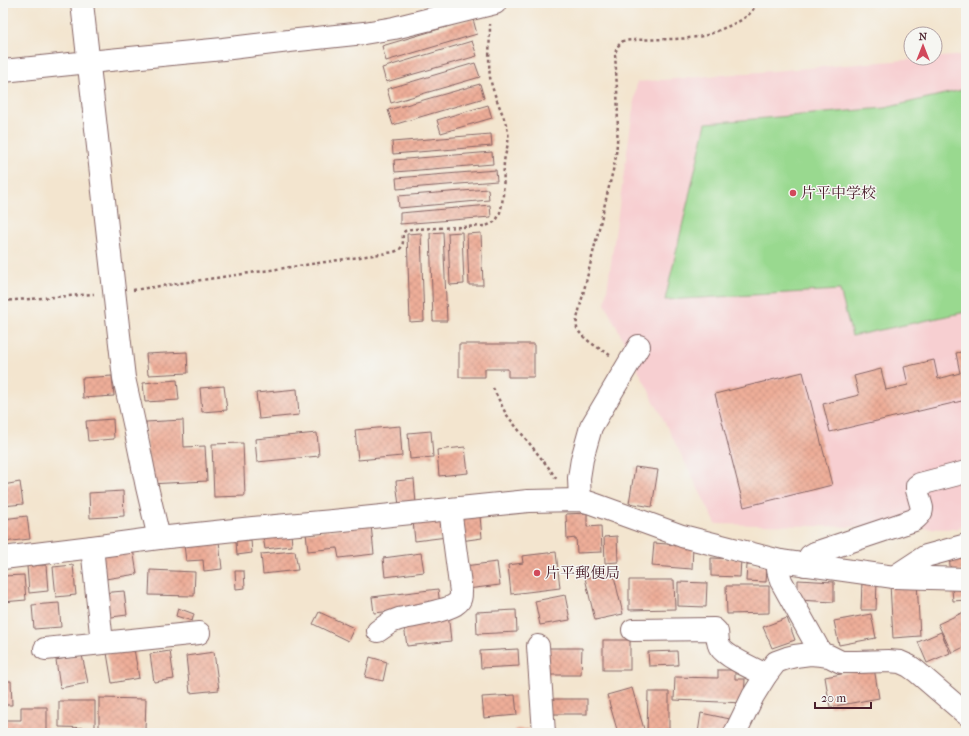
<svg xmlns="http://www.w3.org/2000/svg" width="969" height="736" viewBox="0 0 969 736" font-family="'IM FELL French Canon','Noto Serif JP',serif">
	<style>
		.built { fill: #f7cfd1 }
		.garden { fill: #99d98f; stroke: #727c5d }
		.building { fill: url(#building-cross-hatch) }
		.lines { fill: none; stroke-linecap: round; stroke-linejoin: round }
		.minor-casing { stroke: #856464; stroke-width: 24 }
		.path { stroke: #856464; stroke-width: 2.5; stroke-dasharray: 3 3; stroke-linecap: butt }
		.minor { stroke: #fff; stroke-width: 22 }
		.poi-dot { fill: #d1495b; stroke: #f6f6f2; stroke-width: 1.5 }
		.labels { text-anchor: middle; stroke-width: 3; stroke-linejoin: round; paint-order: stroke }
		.poi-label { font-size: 15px; fill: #4a1f2b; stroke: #f6f6f2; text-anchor: start }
	</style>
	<defs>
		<pattern id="building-cross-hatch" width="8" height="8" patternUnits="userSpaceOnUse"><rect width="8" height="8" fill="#eeae99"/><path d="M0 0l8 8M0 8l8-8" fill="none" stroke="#ce9584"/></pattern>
	</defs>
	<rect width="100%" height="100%" fill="#f6f6f2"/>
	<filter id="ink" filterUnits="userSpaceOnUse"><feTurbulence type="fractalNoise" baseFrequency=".025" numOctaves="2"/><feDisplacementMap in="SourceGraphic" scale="8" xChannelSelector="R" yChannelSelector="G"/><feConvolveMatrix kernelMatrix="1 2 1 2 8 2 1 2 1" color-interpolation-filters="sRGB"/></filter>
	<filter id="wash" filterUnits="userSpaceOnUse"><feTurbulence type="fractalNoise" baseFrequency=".012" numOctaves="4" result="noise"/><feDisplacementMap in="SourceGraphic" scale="16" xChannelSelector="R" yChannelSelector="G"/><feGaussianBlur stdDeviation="0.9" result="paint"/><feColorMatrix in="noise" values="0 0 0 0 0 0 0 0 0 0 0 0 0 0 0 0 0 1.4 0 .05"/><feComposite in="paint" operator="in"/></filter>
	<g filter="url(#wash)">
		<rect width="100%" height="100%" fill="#f3e5cf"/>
		<path class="built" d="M966,55v468l-10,6 -240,-5 -111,-220 32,-222z"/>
		<path class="garden" d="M966,89v223l-114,24 -12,-46 -175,10 41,-177 179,-15z"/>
		<g id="blocks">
			<g class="building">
				<path d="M473,19l4,15 -91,27 -4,-15z"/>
				<path d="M472,41l5,15 -91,26 -4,-14z"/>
				<path d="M475,63l5,14 -89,26 -4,-14z"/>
				<path d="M480,84l4,14 -91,27 -5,-15z"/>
				<path d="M488,105l4,13 -51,15 -4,-13z"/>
				<path d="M491,134l1,12 -99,8 -1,-12z"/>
				<path d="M492,152l1,12 -98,8 -1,-12z"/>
				<path d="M496,170l1,11 -100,8 -1,-11z"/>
				<path d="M488,189l1,11 -90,8 -1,-12z"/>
				<path d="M490,205l1,12 -91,7v-11z"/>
				<path d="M443,232l4,89h-14l-3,-88z"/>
				<path d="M462,232l2,52 -14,1 -2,-52z"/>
				<path d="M421,233l3,88 -14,1 -3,-88z"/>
				<path d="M481,233l2,52h-14l-2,-51z"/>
				<path d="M459,344h75v33h-26v-8h-23v8h-26z"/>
				<path d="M966,351v49l-136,32 -7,-28 36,-9 -5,-19 27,-7 5,21 22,-5 -4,-18 30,-7 4,19 22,-6 -4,-20z"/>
				<path d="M187,352l1,21 -40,2 -2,-21z"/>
				<path d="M803,372l29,113 -88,22 -29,-113z"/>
				<path d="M112,376l2,20 -31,2 -1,-20z"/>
				<path d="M177,380l2,20 -34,2 -2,-19z"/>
				<path d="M224,386l3,24 -25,2 -2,-24z"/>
				<path d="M297,389l2,26 -40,4 -3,-26z"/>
				<path d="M113,419l1,20 -26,2 -2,-20z"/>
				<path d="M183,420l1,27 21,-1 2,35 -58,3 -3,-62z"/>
				<path d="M400,426l2,30 -44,4 -3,-30z"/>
				<path d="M431,431l2,26 -23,2 -2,-26z"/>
				<path d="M317,433l2,23 -62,6 -2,-23z"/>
				<path d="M243,443l2,53 -31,1 -2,-53z"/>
				<path d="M465,447l3,26 -29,3 -2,-26z"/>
				<path d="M635,467l23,3 -6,37 -23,-4z"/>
				<path d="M414,479l2,25 -17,2 -3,-25z"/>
				<path d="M20,482l3,22 -20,2v-21z"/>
				<path d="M123,491l1,25 -34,2 -1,-25z"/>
				<path d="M587,513v14l14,-1 1,26 -25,1 -1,-15 -9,1 -1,-25z"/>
				<path d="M27,516l3,23 -27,3v-23z"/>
				<path d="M480,516l2,22 -22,3 -3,-23z"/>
				<path d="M444,517l3,20 -32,4 -2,-20z"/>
				<path d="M371,525l3,29 -35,4 -2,-10 -29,3 -2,-18z"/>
				<path d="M291,533l1,13 -27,3 -2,-13z"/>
				<path d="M617,536l1,26 -13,1 -1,-26z"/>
				<path d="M251,540l1,13 -15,2 -1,-14z"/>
				<path d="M219,541l3,28 -18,2 -1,-11 -17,1 -2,-16z"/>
				<path d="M654,543l39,3 -1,23 -40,-3z"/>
				<path d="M133,549l4,25 -38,6 -4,-26z"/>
				<path d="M295,551l3,19 -35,4 -2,-20z"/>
				<path d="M556,552l4,36 -49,6 -3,-29 15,-2 -1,-7z"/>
				<path d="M421,553l3,19 -39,5 -2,-19z"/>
				<path d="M966,554v17l-15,2 -2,-16z"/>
				<path d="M711,558l30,1 -1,18 -29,-1z"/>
				<path d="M497,562l3,23 -33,4 -3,-23z"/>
				<path d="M46,565l2,26 -19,2 -2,-27z"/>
				<path d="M73,565l3,30 -20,2 -3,-30z"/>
				<path d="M747,565l20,1 -1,16 -20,-1z"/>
				<path d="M150,570l45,2 -1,24 -45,-1z"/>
				<path d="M235,571h9l1,17 -9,1z"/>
				<path d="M613,572l10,42 -28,6 -10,-42z"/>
				<path d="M24,575l2,25 -23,2v-26z"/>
				<path d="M629,580h45l1,29 -46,1z"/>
				<path d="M798,580l36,2v20l-36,-2z"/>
				<path d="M862,581h15l-1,29h-15z"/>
				<path d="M678,582l29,1 -1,24 -28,-1z"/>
				<path d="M917,582l3,54 -27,2 -3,-54z"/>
				<path d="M726,586h43v27l-42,1z"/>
				<path d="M438,589l2,17 -66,7 -2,-16z"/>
				<path d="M952,589h14v11l-13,1z"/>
				<path d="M124,591l3,24 -23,3 -3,-25z"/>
				<path d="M565,595l5,25 -30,5 -5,-24z"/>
				<path d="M59,603l2,24 -27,2 -2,-24z"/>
				<path d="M178,608l16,6 -2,7 -16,-5z"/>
				<path d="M516,610l1,22 -40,2 -1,-22z"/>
				<path d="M966,611v35l-14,7 -14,-29z"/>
				<path d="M319,612l35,16 -6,13 -35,-17z"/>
				<path d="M448,613l3,28 -44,5 -4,-27z"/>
				<path d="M871,614l5,24 -37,7 -5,-24z"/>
				<path d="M787,618l8,22 -23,8 -9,-21z"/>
				<path d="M941,632l9,21 -23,10 -9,-21z"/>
				<rect x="603" y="640" width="27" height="30"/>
				<path d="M546,648h36l-1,27h-36z"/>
				<path d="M134,649l5,29 -27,5 -5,-30z"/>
				<path d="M518,649l1,17 -38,2 -1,-17z"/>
				<path d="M170,651l4,28 -20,3 -4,-28z"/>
				<path d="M677,651l1,14 -29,1 -1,-14z"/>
				<path d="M214,652l5,38 -29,3 -4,-37z"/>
				<path d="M82,655l6,28 -28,5 -4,-28z"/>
				<path d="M370,657l17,5 -4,19 -18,-4z"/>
				<path d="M874,668l5,30 -49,9 -5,-30z"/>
				<path d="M718,670h17v9h10l-1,24 -70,-3 1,-23 43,1z"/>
				<path d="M3,681h8l1,24h-9z"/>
				<path d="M632,688l12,41 -14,4h-12l-11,-38z"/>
				<path d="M648,692h21v41h-22z"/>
				<path d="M515,695l2,20 -33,3 -2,-21z"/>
				<path d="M99,698l47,1 -1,31 -46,-1z"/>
				<rect x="549" y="699" width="38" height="15"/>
				<path d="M59,701h36v27l-36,-1z"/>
				<path d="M21,707h26v26h-44v-13h18z"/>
				<path d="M701,713l29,6 -2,14h-30z"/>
				<rect x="515" y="729" width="14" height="4"/>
			</g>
		</g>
	</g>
	<g filter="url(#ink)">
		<use href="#blocks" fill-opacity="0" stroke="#856464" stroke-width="1"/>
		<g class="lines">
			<defs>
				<g id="minor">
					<path d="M82,3l37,332 5,43 10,45 13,64 12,51"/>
					<path d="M3,71l86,-9 134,-13 66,-8 75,-8 30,-5 101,-25"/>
					<path d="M580,500l-1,-22 3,-19 9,-32 48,-81"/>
					<path d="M92,547l10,96"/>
					<path d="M3,558l89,-11 67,-9 94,-10 80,-7 195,-20 52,-1 11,3 91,33 98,25 114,16 72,2"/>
					<path d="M780,561l-2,9 3,11 41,74"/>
					<path d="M805,565l5,-9 5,-3 99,-33c4,-4 8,-6 8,-12l-5,-18v-4l3,-2 46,-12"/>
					<path d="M894,577l32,-21 40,-11"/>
					<path d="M633,630l81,-1 3,3c1,5 0,11 3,15 6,10 36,23 46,28"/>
					<path d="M378,631l13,-9 8,-3c12,-3 50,-8 58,-16 4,-3 4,-7 4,-11l-11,-83"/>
					<path d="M538,646l6,87"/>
					<path d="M45,649l154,-16"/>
					<path d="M735,733l18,-37 13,-21 10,-13 11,-4 8,-2 15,-2 12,1 7,1 12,6h16l31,-1 12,1 9,4 7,5 50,43"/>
				</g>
			</defs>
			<use href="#minor" class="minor-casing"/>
			<g class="path">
				<path d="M133,290l261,-38c15,-5 5,-15 11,-21 1,-1 5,-2 7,-2l74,-3c5,-2 10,-4 12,-9 7,-13 5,-39 6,-55 1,-9 6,-20 4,-30 -4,-19 -15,-36 -18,-55 -2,-17 0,-35 0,-53"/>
				<path d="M3,301l91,-7"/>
				<path d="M610,355c-9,-5 -30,-18 -33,-27 -1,-4 0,-9 1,-13l37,-153c5,-35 2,-73 0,-109l3,-7 5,-5c26,-3 54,0 80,-5 9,-2 18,-7 26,-10 11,-5 23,-10 27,-23"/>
				<path d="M493,388l13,26 43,54 8,12"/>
			</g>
			<use href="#minor" class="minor"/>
		</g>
	</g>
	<g class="poi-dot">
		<circle cx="793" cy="193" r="4"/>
		<circle cx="537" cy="573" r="4"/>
	</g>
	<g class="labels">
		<g class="poi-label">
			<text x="801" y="198">片平中学校</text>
			<text x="545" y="578">片平郵便局</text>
		</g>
	</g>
	<rect width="969" height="736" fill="none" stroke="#f6f6f2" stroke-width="16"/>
	<g transform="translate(923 46)"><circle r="19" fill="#f6f6f2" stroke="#b1a0a2"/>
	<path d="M0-3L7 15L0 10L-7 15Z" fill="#d1495b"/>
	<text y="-6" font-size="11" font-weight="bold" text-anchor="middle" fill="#4a1f2b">N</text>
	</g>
	<path d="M815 702v6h56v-6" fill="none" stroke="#4a1f2b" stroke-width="2"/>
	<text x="821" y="702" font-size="12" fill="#4a1f2b" stroke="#f6f6f2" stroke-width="3" paint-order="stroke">20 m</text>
</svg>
